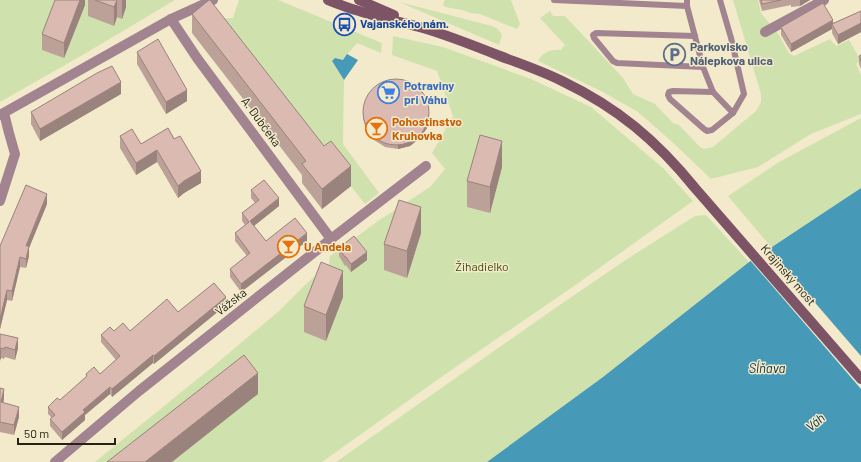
<svg xmlns="http://www.w3.org/2000/svg" width="861" height="462" viewBox="0 0 861 462" font-family="Barlow,sans-serif">
	<style>
		.green { fill: #cfe2ad }
		.water { fill: #479ab7 }
		.pier { fill: #f3eacc }
		.lines { fill: none; stroke-linecap: round; stroke-linejoin: round }
		.lane { stroke: #a28490; stroke-width: 6 }
		.street { stroke: #a28490; stroke-width: 10 }
		.secondary { stroke: #7d5366; stroke-width: 10 }
		.wall { fill: #bca198 }
		.shaded-wall { fill: #99837c }
		.building { fill: #dbbbb1; stroke: #99837c }
		.labels { text-anchor: middle; stroke-width: 3; stroke-linejoin: round; paint-order: stroke }
		.transit-label { font-size: 12px; font-weight: bold; fill: #164399; stroke: #f3eacc; text-anchor: start }
		.service-label { font-size: 12px; font-weight: bold; fill: #4e5e75; stroke: #f3eacc; text-anchor: start }
		.shop-label { font-size: 12px; font-weight: bold; fill: #366cbe; stroke: #f3eacc; text-anchor: start }
		.street-label { font-size: 12px; fill: #252217; stroke: #f3eacc }
		.food-label { font-size: 12px; font-weight: bold; fill: #c56008; stroke: #f3eacc; text-anchor: start }
		.park-label { font-size: 12px; fill: #394b00; stroke: #f3eacc }
		.water-label { font-size: 13px; font-style: italic; fill: #062e3b; stroke: #f3eacc }
	</style>
	<rect width="100%" height="100%" fill="#f3eacc"/>
	<g class="green">
		<path d="M0,0h175l-89,53 -86,49z"/>
		<path d="M239,0h39l104,43 -1,10 -24,-10 -14,17 -11,1 12,19 -1,64 36,49 -14,11 -34,-43 -121,-142 23,-1z"/>
		<path d="M445,0h66l9,24 -3,5 -37,-15 -10,-1 -8,-3 -17,-3 -2,-3z"/>
		<path d="M733,0h25l3,13 18,22 10,18 5,3 36,-17 6,7 13,-6 12,21 -5,3 5,11v39l-50,20 -53,33 -47,12 -41,-39 -32,-28 -35,-20 -65,-31c5,-9 13,-12 23,-11l4,-5 -25,-27 10,-7 3,5h12l58,62 10,16 22,10 18,19 6,2 21,22 4,2 9,-2 43,-36 5,-9v-8z"/>
		<path d="M399,2l93,24 6,3 4,6 -3,10z"/>
		<path d="M393,36l50,11 88,32 60,28 72,61 30,33 -116,83 -130,89 -125,89h-227l121,-98 64,-54 26,-26 23,-20 1,-8 48,-35 52,-34 15,-18 -13,-16 21,-37 -16,-45 -45,-16z"/>
		<path d="M861,118v70l-90,59 -43,-51 51,-34z"/>
		<path d="M706,215l43,47 -146,115 -116,85h-151l215,-151 73,-50 71,-45z"/>
	</g>
	<g class="water">
		<path d="M347,54l11,6 -14,20 -12,-19 3,-3 8,2z"/>
		<path d="M861,188v274h-374l116,-85 146,-115z"/>
	</g>
	<path class="pier" d="M767,247l94,109v33l-112,-130z"/>
	<g class="lines">
		<g class="lane">
			<path d="M554,0l133,6"/>
			<path d="M687,0v6l16,61 10,25 20,21 11,-19 -13,-56 -11,-38"/>
			<path d="M695,36l-99,-3 -3,2 1,3 19,23 4,2 86,4"/>
			<path d="M713,92l-40,-1 -4,1 -1,3 2,4 34,30 3,2 5,-1 21,-17"/>
		</g>
		<g class="street">
			<path d="M171,19l26,39 134,181"/>
			<path d="M765,32l59,-32"/>
			<path d="M0,115l171,-96 42,-19"/>
			<path d="M0,201l15,-47 -6,-21 -5,-20"/>
			<path d="M55,462l84,-71 192,-152 95,-73"/>
		</g>
		<g class="secondary">
			<path d="M328,0c10,4 20,8 31,11 21,7 43,11 64,17 27,8 52,18 77,28 21,8 42,15 62,25 56,27 94,59 133,107l166,191"/>
			<path d="M359,0l35,15"/>
		</g>
	</g>
	<g class="wall">
		<path d="M85,0v5l-21,53 -22,-8v-16z"/>
		<path d="M88,0h38v7l-4,12 -5,-2 -3,9 -26,-10z"/>
		<path d="M759,0h51l-10,6 -9,1v-2l-29,6z"/>
		<path d="M861,11v21l-23,12 -6,-11v-4l-41,23 -10,-17v-8l52,-4z"/>
		<path d="M192,14l159,172 -29,23 -20,-26v-8l-110,-142z"/>
		<path d="M137,52l50,49 -21,13 -29,-50z"/>
		<path d="M861,55v14l-2,-5v-8z"/>
		<path d="M121,94l-81,47 -9,-17v-12z"/>
		<path d="M363,107l66,9 -2,12 -7,10 -10,8 -12,3 -13,-2 -11,-7 -8,-10 -3,-12z"/>
		<path d="M168,128l33,55 -17,10 -6,5 -21,-36 -21,13 -16,-27v-12l21,8z"/>
		<path d="M502,167l-12,46 -23,-6v-26z"/>
		<path d="M251,190l28,16 -25,20 12,15h41l-66,51 -11,-15v-8l17,-13 -12,-15v-8l10,-8 -3,-4v-8l13,-10 -4,-5z"/>
		<path d="M47,204l-18,44v8l-3,12 -6,-1 -8,34 -5,-1 -7,29v-83z"/>
		<path d="M421,233l-14,45 -23,-8v-26z"/>
		<path d="M339,248l28,12 -16,12 -5,-7 -1,1 -6,-10z"/>
		<path d="M343,297l-17,44 -22,-9v-26z"/>
		<path d="M226,305l-72,59 -1,-1 -41,34 -2,-3 -25,21v5l-23,20 -12,-14v-7l2,-1 -4,-4v-7l12,-7 26,-23v-3h14l16,-14 -15,-18v-7l13,-4h16l48,-19z"/>
		<path d="M0,334l18,14 -3,12 -10,-3 -1,2 -3,-1z"/>
		<path d="M0,388l4,11 -1,4 16,14 -5,18 -14,-3z"/>
	</g>
	<g class="shaded-wall">
		<path d="M80,0h5v5l-21,53v-15z"/>
		<path d="M117,0v17l-3,9v-19z"/>
		<path d="M122,0h4v7l-4,12z"/>
		<path d="M800,0h10l-10,6z"/>
		<path d="M833,20v6l-1,-2v5l-41,23v-8z"/>
		<path d="M861,23v9l-23,12v-9z"/>
		<path d="M121,82v12l-81,47v-12z"/>
		<path d="M187,90v11l-21,13v-12z"/>
		<path d="M429,111v5l-2,12 -7,10 -10,8 -12,3v-4z"/>
		<path d="M502,141v26l-12,46v-26z"/>
		<path d="M157,150v12l-21,13v-12z"/>
		<path d="M351,166v20l-29,23v-20z"/>
		<path d="M201,171v12l-17,10 -6,5v-12l6,-5z"/>
		<path d="M47,194v10l-18,44v8l-3,12v-22z"/>
		<path d="M279,198v8l-29,23v-8z"/>
		<path d="M421,207v26l-14,45v-27z"/>
		<path d="M307,233v8l-66,51v-8z"/>
		<path d="M367,252v8l-16,12v-8z"/>
		<path d="M20,257v10l-8,34v-10z"/>
		<path d="M343,271v26l-17,44v-26z"/>
		<path d="M7,290v10l-7,29v-10z"/>
		<path d="M226,297v8l-72,59v-8z"/>
		<path d="M18,338v10l-3,12v-10z"/>
		<path d="M1,348v10l-1,3v-10z"/>
		<path d="M153,355v8l-41,34v-8z"/>
		<path d="M258,373v21l-86,68h-27z"/>
		<path d="M110,387v7l-25,21v5l-23,20v-8l21,-22z"/>
		<path d="M4,389v10l-3,13v-10z"/>
		<path d="M19,407v10l-5,18v-10z"/>
	</g>
	<g class="building">
		<path d="M55,0h25l-16,43 -22,-9z"/>
		<path d="M95,0h22l-3,7z"/>
		<path d="M209,0h1l114,146 7,-5 20,25 -29,23 -20,-25 4,-3 -114,-147z"/>
		<path d="M761,0h20l-19,4z"/>
		<path d="M823,3l10,17 -42,24 -10,-17z"/>
		<path d="M861,11v12l-23,12 -6,-11z"/>
		<path d="M158,39l29,51 -21,12 -29,-50z"/>
		<path d="M861,55v6l-2,-5z"/>
		<path d="M112,66l9,16 -81,47 -9,-17 66,-39z"/>
		<circle cx="396" cy="112" r="33"/>
		<path d="M168,128l6,11 6,-3 21,35 -17,10 -6,5 -21,-36 -21,13 -16,-27 12,-7 9,15z"/>
		<path d="M480,135l22,6 -12,46 -23,-6z"/>
		<path d="M264,180l15,18 -29,23 16,20 29,-23 12,15 -66,51 -11,-15 20,-16 -15,-20 14,-11 -7,-9 17,-13 -8,-10z"/>
		<path d="M26,185l21,9 -21,52h3l-3,13 -6,-2 -8,34 -5,-1 -7,29v-73z"/>
		<path d="M399,200l22,7 -14,44 -23,-7z"/>
		<path d="M354,236l13,16 -16,12 -5,-7h-1l-6,-9z"/>
		<path d="M321,262l22,9 -17,44 -22,-9z"/>
		<path d="M214,283l12,14 -72,59 -1,-1 -41,34 -2,-2 -27,23 2,2 -23,20 -12,-13 5,-4 -7,-8 9,-9 3,2 27,-24 -1,-2 8,-7 6,7 20,-18 -19,-21 9,-8 4,4 9,-8 7,8 37,-32 11,13z"/>
		<path d="M0,334l18,4 -3,12 -10,-3 -1,2 -3,-1 -1,3z"/>
		<path d="M244,355l14,18 -113,89h-38z"/>
		<path d="M0,388l4,1 -3,13 18,5 -5,18 -14,-3z"/>
	</g>
	<defs>
		<symbol id="bus-ring" viewBox="-11 -11 22 22"><circle r="9.5" fill="#f3eacc" stroke="#1a4fb4" stroke-width="1.5"/><path d="M-5-6H5V4H4V6H2V4H-2V6H-4V4H-5ZM-3.5-4V0h7V-4ZM-3.5 1.2v1.5H-2V1.2ZM2 1.2v1.5H3.5V1.2Z" fill="#1a4fb4"/></symbol>
		<symbol id="parking-ring" viewBox="-11 -11 22 22"><circle r="9.5" fill="#f3eacc" stroke="#5c6f8a" stroke-width="1.5"/><path d="M-3.5-5.5H1a3.5 3.5 0 0 1 0 7H-1V5.5H-3.5ZM-1-3.4V-.6H.8a1.4 1.4 0 0 0 0-2.8Z" fill="#5c6f8a"/></symbol>
		<symbol id="supermarket-ring" viewBox="-11 -11 22 22"><circle r="9.5" fill="#f3eacc" stroke="#3f7fe0" stroke-width="1.5"/><path d="M-6-5.5h2.5l.6 2H6L4.5 2H-2.5L-4.4-4H-6ZM-1.5 3.2a1.3 1.3 0 1 0 .1 0ZM3 3.2a1.3 1.3 0 1 0 .1 0Z" fill="#3f7fe0"/></symbol>
		<symbol id="bar-ring" viewBox="-11 -11 22 22"><circle r="9.5" fill="#f3eacc" stroke="#e8710a" stroke-width="1.5"/><path d="M-6-5H6L.8 .8V4.5H3.5V6h-7V4.5H-.8V.8Z" fill="#e8710a"/></symbol>
	</defs>
	<g fill-rule="evenodd">
		<use href="#bus-ring" x="332" y="12" width="25" height="25"/>
		<use href="#parking-ring" x="662" y="42" width="25" height="25"/>
		<use href="#supermarket-ring" x="376" y="80" width="25" height="25"/>
		<use href="#bar-ring" x="364" y="116" width="25" height="25"/>
		<use href="#bar-ring" x="276" y="234" width="25" height="25"/>
	</g>
	<g class="labels">
		<g class="transit-label">
			<text x="360" y="28">Vajanského nám.</text>
		</g>
		<g class="service-label">
			<text x="690" y="51">Parkovisko<tspan x="690" dy="14">Nálepkova ulica</tspan></text>
		</g>
		<g class="shop-label">
			<text x="404" y="90">Potraviny<tspan x="404" dy="14">pri Váhu</tspan></text>
		</g>
		<g class="street-label">
			<text transform="translate(261 122) rotate(54)" y="4">A. Dubčeka</text>
			<text transform="translate(788 275) rotate(49)" y="4">Krajinský most</text>
			<text transform="translate(231 302) rotate(-38)" y="4">Vážska</text>
		</g>
		<g class="food-label">
			<text x="392" y="126">Pohostinstvo<tspan x="392" dy="14">Kruhovka</tspan></text>
			<text x="304" y="251">U Andela</text>
		</g>
		<g class="park-label">
			<text x="482" y="271">Žihadielko</text>
		</g>
		<g class="water-label">
			<text x="767" y="373">Sĺňava</text>
			<text transform="translate(815 422) rotate(-41)" y="5">Váh</text>
		</g>
	</g>
	<path d="M18 438v6h97v-6" fill="none" stroke="#252217" stroke-width="2"/>
	<text x="24" y="438" font-size="12" fill="#252217" stroke="#f3eacc" stroke-width="3" paint-order="stroke">50 m</text>
</svg>
